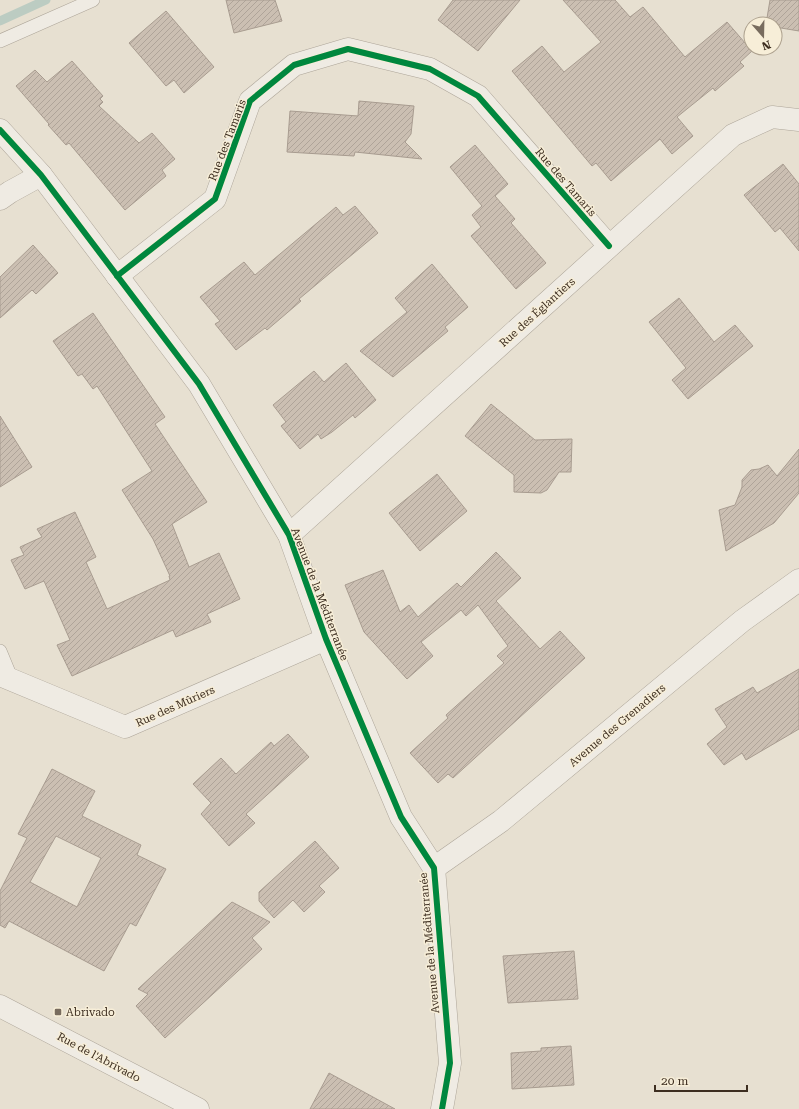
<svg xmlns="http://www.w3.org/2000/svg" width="799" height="1109" viewBox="0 0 799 1109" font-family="'Roboto Serif',serif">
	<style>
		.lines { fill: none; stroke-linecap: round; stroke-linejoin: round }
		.stream { stroke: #bcccc2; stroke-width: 9 }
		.building { fill: url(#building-hatch); stroke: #a89c90; fill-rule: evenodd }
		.service-casing { stroke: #ada599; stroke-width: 14 }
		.minor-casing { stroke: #ada599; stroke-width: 23 }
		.tertiary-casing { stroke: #ada599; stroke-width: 23 }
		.service { stroke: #efebe3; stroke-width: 13 }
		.minor { stroke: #efebe3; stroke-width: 22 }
		.tertiary { stroke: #efebe3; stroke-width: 22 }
		.cycleway-casing { stroke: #f7eed8; stroke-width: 8 }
		.cycleway { stroke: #00873e; stroke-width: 6 }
		.poi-dot { fill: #786c5e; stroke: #f7eed8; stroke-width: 1.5 }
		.labels { text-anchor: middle; stroke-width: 3; stroke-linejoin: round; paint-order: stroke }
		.street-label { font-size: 11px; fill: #3d2e20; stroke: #f7eed8 }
		.poi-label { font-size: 11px; fill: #3d2e20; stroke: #f7eed8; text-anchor: start }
	</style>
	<defs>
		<pattern id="building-hatch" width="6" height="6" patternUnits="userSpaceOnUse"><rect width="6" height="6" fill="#cbbfb2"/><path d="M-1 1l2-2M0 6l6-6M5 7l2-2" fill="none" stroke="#afa499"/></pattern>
	</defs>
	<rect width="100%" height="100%" fill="#e7e0d1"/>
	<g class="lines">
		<path class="stream" d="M0,21l46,-21"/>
	</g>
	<g class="building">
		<path d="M226,0h49l7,21 -48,12z"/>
		<path d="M453,0h67l-42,51 -40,-31z"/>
		<path d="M563,0h52l15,17 13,-10 42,50 42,-35 25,29 -12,11 4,4 -29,25 -2,-3 -36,29 16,19 -21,18 -12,-15 -49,42 -15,-18 -4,3 -80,-95 30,-25 22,26 37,-30z"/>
		<path d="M770,0h29v31l-24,-4v-3h-9z"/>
		<path d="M166,11l48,56 -30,26 -10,-13 -8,6 -37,-43z"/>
		<path d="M72,61l31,35 -3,3 3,3 -4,4 40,37 13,-10 23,26 -13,11 4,6 -41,34 -56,-67 -3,2 -18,-20 1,-1 -33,-38 19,-16 12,12z"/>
		<path d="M359,101l55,5 -3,28 -6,8 17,17 -67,-7 -1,4 -67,-4 3,-41 68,5z"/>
		<path d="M475,145l33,39 -13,12 20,23 -4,4 35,40 -30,26 -45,-53 10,-9 -9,-12 10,-9 -32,-39z"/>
		<path d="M783,164l16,20v67l-19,-23 -5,4 -31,-37z"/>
		<path d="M355,206l23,27 -79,66 2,2 -34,29 -2,-2 -29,22 -21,-26 5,-3 -20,-24 44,-35 11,13 81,-68 7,8z"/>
		<path d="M33,245l25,28 -22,21 -4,-4 -32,28v-41z"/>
		<path d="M432,264l36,43 -23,20 3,4 -55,46 -33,-26 47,-39 -12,-14z"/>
		<path d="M679,298l35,44 21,-17 18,21 -65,53 -16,-19 14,-12 -37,-46z"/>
		<path d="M93,313l72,104 -10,7 52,78 -35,22 17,43 30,-14 21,46 -33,15 4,8 -35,15 -3,-7 -101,46 -15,-31 13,-5 -26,-59 -19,8 -14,-29 13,-5 -4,-8 22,-10 -5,-8 38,-17 21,45 -10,5 21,47 63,-29 -1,-4h1l-17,-37 -31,-49 30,-19 -55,-85 -4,3 -11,-15 -4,2 -25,-35z"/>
		<path d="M346,363l30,37 -21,18 -2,-3 -21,17 -11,7 -3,-5 -18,15 -19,-23 5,-4 -13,-17 41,-34 10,11z"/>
		<path d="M491,404l44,36 37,-1 -1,33h-12l-12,18 -6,3 -27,-1v-17l-49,-39z"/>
		<path d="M0,416l32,51 -32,20z"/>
		<path d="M799,449v44l-25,30 -48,28 -7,-41 16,-5 7,-18v-7l9,-10 8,-1 9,-4 9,11z"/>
		<path d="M437,474l30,37 -47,40 -31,-38z"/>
		<path d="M496,552l25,26 -25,23 44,48 20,-18 25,27 -132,120 -5,-4 -10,9 -28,-30 38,-35 -2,-3 58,-52 -7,-7 11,-10 -30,-41 -12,11 -5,-6 -40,32 12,14 -26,23 -43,-47 -19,-47 38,-15 17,42 9,-7 9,12 39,-34 4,4z"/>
		<path d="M799,669v60l-53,31 -4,-7 -18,12 -17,-21 20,-17 -12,-18 38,-22 4,6z"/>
		<path d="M288,734l21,23 -63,57 9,9 -26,23 -28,-32 10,-11 -18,-19 28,-26 15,16 35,-32 3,4z"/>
		<path d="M52,769l43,22 -13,25 59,29 -4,10 29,14 -30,57 -6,-3 -26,48 -95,-50 -4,7 -5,-3v-34l27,-53 -9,-4zM56,836l45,22 -24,49 -47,-25z"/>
		<path d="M315,841l24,27 -20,18 6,6 -21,20 -11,-12 -19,18 -15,-17v-9z"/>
		<path d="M232,902l38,20 -18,16 10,11 -97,89 -29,-32 12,-12 -10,-5z"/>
		<path d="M574,951l4,48 -70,4 -5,-47z"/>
		<path d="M571,1046l3,39 -62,4 -1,-36 30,-2v-3z"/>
		<path d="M329,1073l66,36h-85z"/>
	</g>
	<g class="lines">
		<defs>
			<g id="service">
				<path d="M0,41l93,-41"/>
				<path d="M0,651l12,29"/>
			</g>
			<g id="minor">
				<path d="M0,130l41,45 158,209 90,151 37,104 75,178 33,51 16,195 -8,46"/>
				<path d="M0,199l10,-7 31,-17"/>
				<path d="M117,276l98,-77 35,-98 44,-36 54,-16 82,20 48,27 131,150"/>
				<path d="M289,535l444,-400 39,-18 27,3"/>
				<path d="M0,675l125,52 201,-88"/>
				<path d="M434,868l67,-47 241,-200 57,-41"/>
			</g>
			<path id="tertiary" d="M0,1006l198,103"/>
		</defs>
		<use href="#service" class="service-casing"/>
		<use href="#minor" class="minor-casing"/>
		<use href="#tertiary" class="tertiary-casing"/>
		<use href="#service" class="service"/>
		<use href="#minor" class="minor"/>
		<use href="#tertiary" class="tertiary"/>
		<defs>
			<g id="cycleway">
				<path d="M0,130l41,45 158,209 90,151 37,104 75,178 33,51 16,195 -8,46"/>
				<path d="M117,276l98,-77 35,-98 44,-36 54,-16 82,20 48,27 131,150"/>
			</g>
		</defs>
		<use href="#cycleway" class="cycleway-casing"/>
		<use href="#cycleway" class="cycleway"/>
	</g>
	<rect class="poi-dot" x="54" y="1008" width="8" height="8" rx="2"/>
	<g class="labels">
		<g class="street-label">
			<text transform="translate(227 140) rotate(-69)" y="4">Rue des Tamaris</text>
			<text transform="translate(566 182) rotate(49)" y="4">Rue des Tamaris</text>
			<text transform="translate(537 312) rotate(-42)" y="4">Rue des Églantiers</text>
			<text transform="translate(320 594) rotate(69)" y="4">Avenue de la Méditerranée</text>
			<text transform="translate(175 706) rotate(-24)" y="4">Rue des Mûriers</text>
			<text transform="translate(617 725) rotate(-40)" y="4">Avenue des Grenadiers</text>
			<text transform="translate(429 943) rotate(-95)" y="4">Avenue de la Méditerranée</text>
			<text transform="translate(99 1057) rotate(28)" y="4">Rue de l'Abrivado</text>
		</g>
		<g class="poi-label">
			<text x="66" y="1016">Abrivado</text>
		</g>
	</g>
	<g transform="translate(763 36) rotate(160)"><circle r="19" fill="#f7eed8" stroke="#ada18e"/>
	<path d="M0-3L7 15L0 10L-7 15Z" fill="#786c5e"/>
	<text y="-6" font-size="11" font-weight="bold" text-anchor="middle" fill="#3d2e20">N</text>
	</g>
	<path d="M655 1085v6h92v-6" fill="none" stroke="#3d2e20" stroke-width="2"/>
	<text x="661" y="1085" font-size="12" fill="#3d2e20" stroke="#f7eed8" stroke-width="3" paint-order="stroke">20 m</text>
</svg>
